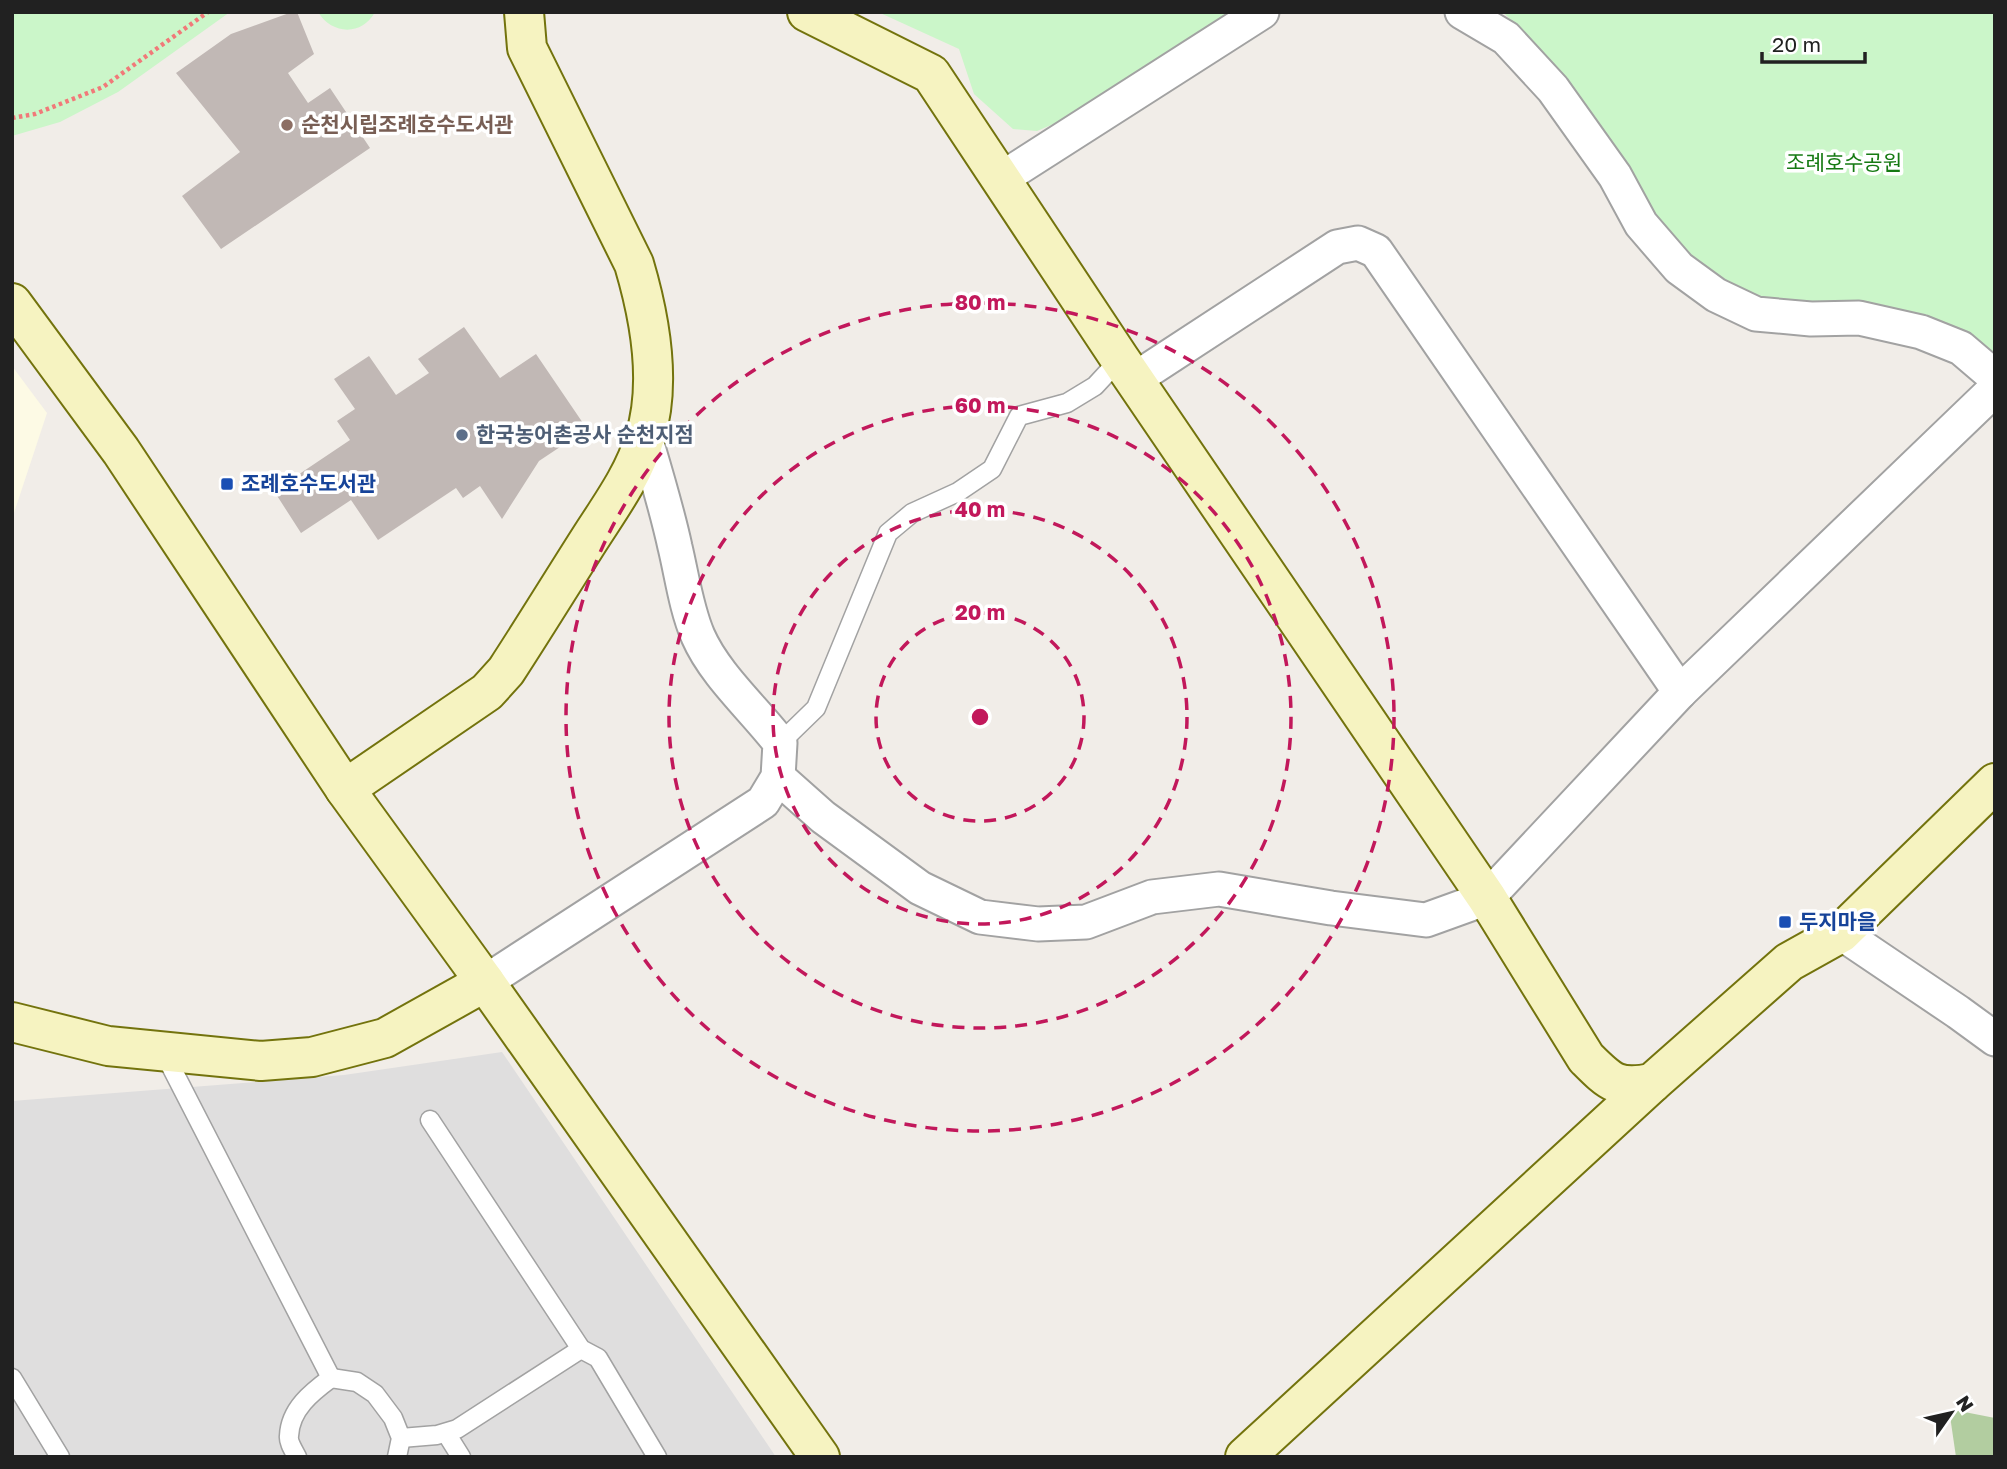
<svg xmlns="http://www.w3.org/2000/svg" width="2007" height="1469" viewBox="0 0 2007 1469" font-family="'Golos Text','Noto Sans KR',sans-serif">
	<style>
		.residential { fill: #dfdede }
		.education { fill: #fdfae5 }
		.forest { fill: #b2cda0 }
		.park { fill: #cbf6c9 }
		.building { fill: #c1b8b5 }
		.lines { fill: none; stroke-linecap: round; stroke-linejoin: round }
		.lane-casing { stroke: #a2a2a2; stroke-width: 21 }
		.street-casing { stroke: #a2a2a2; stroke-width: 37 }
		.secondary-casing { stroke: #73730d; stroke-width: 42 }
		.path { stroke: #f17979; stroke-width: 4.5; stroke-dasharray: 3.5 3.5; stroke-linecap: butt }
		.lane { stroke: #fff; stroke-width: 18 }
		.street { stroke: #fff; stroke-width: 33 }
		.secondary { stroke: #f6f3c1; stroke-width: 38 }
		.ring { fill: none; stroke: #c2185b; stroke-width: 3.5; stroke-dasharray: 12 9 }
		.education-dot { fill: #8d6e63; stroke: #fff; stroke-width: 2.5 }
		.service-dot { fill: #5c6f8a; stroke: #fff; stroke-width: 2.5 }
		.transit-dot { fill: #1a4fb4; stroke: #fff; stroke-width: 2.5 }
		.labels { text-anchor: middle; stroke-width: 7; stroke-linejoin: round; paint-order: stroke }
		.education-label { font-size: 21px; font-weight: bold; fill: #785e54; stroke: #fff; text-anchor: start }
		.park-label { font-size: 21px; fill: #167a13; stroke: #fff }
		.service-label { font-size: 21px; font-weight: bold; fill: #4e5e75; stroke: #fff; text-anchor: start }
		.transit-label { font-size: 21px; font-weight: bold; fill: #164399; stroke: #fff; text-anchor: start }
		.centre { fill: #c2185b; stroke: #fff; stroke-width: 3.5 }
		.ring-label { font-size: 21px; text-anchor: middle; font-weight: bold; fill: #c2185b; stroke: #fff; stroke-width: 7; stroke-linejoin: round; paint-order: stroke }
	</style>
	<rect width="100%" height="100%" fill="#f1ede8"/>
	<path class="residential" d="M502,1052l274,405h-764v-356l332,-26z"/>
	<path class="education" d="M12,366l35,47 -35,106z"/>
	<path class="forest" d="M1949,1409l46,9v39h-39z"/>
	<g class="park">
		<path d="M12,12h218l-112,80 -58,30 -48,14z"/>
		<path d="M318,12h57c-13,24 -43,23 -57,0z"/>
		<path d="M878,12h360l-154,99 -47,20 -24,-2 -39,-35 -15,-45z"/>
		<path d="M1503,12h492v345l-209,-54 -50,-10 -57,-35 -110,-177z"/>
	</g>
	<g class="building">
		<path d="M292,12h5l17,42 -26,19 20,30 22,-15 40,60 -149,101 -39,-53 58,-44 -64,-79 55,-39z"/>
		<path d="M464,327l36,51 36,-24 51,75 -48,32 -37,58 -22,-33 -17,12 -7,-10 -78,52 -27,-40 -50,33 -27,-42 76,-51 -13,-19 18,-12 -21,-30 35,-23 27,39 33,-22 -11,-14z"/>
	</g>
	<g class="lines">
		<defs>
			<g id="lane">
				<path d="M780,743l36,-35 72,-175 24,-20 46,-21 34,-23 27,-53 48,-13 28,-17 25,-27"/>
				<path d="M163,1051l168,327"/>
				<path d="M430,1120l151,229 17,9 59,99"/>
				<path d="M12,1378l48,79"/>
				<path d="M446,1433l15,24"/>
				<path d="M401,1438l36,-3 20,-6 124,-80"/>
				<path d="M297,1457c-3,-6 -9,-15 -8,-21 1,-27 23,-44 42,-58l26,4 18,12 18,24 8,20 -4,19"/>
			</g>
			<g id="street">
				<path d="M1462,12l44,26 47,51 62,87 26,48 38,44 37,27 40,19 55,5 48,-1 62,14 40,16 34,29"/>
				<path d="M1001,179l261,-167"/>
				<path d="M1135,379l202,-132 21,-4 18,8 304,441"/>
				<path d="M778,777l45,40 97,71 60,29 58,7 48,-2 66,-25 67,-8 112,19 95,12 61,-22 193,-206 315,-303"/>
				<path d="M1841,933l117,79 37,27"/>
				<path d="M485,982l278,-180 15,-25 2,-34c-26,-34 -65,-68 -82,-107 -12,-28 -16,-60 -23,-89 -8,-37 -19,-73 -30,-110"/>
			</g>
			<g id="secondary">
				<path d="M807,12l124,62 189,285 367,539 99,160c24,24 31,32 66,25l137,-121 52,-29 154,-150"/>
				<path d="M12,303l109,148 224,338 140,193 -100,56 -73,19 -51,4 -153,-15 -96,-24"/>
				<path d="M345,789l142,-97 19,-21c28,-43 55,-87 83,-131 21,-33 45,-65 56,-103 17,-55 5,-119 -11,-173l-107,-216 -3,-36"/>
				<path d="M485,982l335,475"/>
				<path d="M1245,1457l407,-374"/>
			</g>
		</defs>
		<use href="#lane" class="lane-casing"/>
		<use href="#street" class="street-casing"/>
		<use href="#secondary" class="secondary-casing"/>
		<path class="path" d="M12,118l23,-4 68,-27 105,-75"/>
		<use href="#lane" class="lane"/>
		<use href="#street" class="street"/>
		<use href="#secondary" class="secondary"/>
	</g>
	<g class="ring">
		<circle cx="980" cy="717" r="104"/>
		<circle cx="980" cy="717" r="207"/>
		<circle cx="980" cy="717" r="311"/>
		<circle cx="980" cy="717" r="414"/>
	</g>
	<circle class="education-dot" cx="287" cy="125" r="7"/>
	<circle class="service-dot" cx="462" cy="435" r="7"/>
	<g class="transit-dot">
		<rect x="220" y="477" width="14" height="14" rx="3.5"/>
		<rect x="1778" y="915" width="14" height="14" rx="3.5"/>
	</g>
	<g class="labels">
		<g class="education-label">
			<text x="301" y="132">순천시립조례호수도서관</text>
		</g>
		<g class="park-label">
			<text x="1844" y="170">조례호수공원</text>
		</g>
		<g class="service-label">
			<text x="476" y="442">한국농어촌공사 순천지점</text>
		</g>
		<g class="transit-label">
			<text x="241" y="491">조례호수도서관</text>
			<text x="1799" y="929">두지마을</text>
		</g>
	</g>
	<circle cx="980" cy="717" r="10" class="centre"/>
	<g class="ring-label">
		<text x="980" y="310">80 m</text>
		<text x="980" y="413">60 m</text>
		<text x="980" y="517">40 m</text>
		<text x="980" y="620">20 m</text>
	</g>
	<rect width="2007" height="1469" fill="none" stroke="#212121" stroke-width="28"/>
	<g transform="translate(1951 1413) rotate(56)" stroke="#ffffff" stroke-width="5" paint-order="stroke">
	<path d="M0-5L12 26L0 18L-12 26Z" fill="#212121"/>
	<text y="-10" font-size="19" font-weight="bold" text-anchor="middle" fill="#212121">N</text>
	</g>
	<path d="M1762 52v10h103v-10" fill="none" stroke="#212121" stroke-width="3.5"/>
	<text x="1772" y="52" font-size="21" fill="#212121" stroke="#ffffff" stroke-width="5" paint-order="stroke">20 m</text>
</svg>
